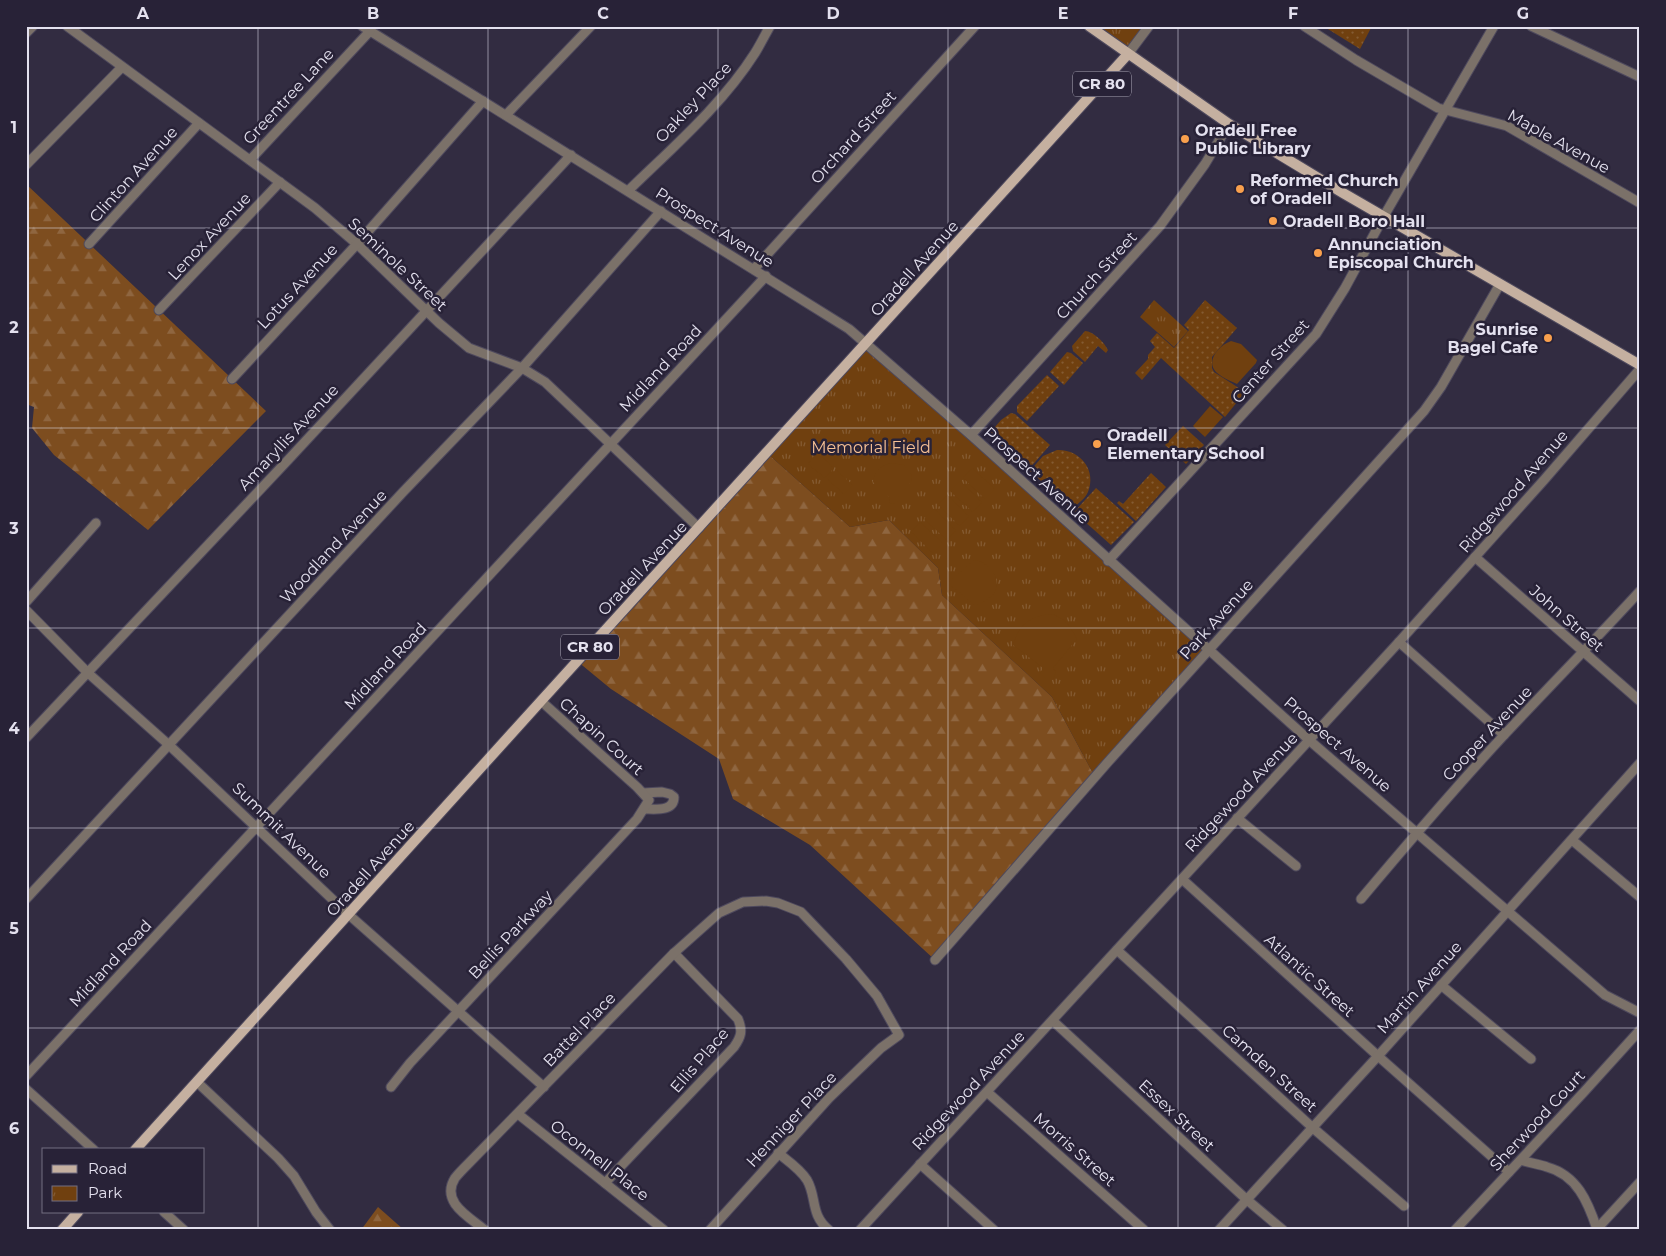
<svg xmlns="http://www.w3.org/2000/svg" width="1666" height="1256" viewBox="0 0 1666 1256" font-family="Montserrat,sans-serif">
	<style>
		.grass { fill: url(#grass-dots) }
		.forest { fill: url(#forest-firs) }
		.park { fill: url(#park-tufts) }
		.garden { fill: #70400f }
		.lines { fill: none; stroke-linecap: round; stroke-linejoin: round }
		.minor-casing { stroke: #4e495d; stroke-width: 11 }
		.major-casing { stroke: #4e495d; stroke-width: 12 }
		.minor { stroke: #7b7169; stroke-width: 9 }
		.major { stroke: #c5b0a0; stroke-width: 10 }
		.grid { fill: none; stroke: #e4e1ef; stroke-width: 1; stroke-opacity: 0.55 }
		.poi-dot { fill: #f9a04d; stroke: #282237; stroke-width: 2 }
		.labels { text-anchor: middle; stroke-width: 5; stroke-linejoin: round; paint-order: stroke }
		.shield { fill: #282237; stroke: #aca8b8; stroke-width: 1 }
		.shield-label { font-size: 15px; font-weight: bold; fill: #e4e1ef }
		.street-label { font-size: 16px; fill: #e4e1ef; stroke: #282237 }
		.poi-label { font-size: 16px; font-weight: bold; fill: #e4e1ef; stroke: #282237; text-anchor: start }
		.park-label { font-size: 16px; fill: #f7c195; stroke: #282237 }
		.neatline { fill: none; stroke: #e4e1ef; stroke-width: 2 }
		.grid-label { font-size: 16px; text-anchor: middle; font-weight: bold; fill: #e4e1ef }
	</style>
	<defs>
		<pattern id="grass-dots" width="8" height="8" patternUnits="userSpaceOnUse" patternTransform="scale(1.25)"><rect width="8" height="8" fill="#70400f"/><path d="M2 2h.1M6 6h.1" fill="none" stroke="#845b32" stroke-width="1.8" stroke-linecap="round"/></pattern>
		<pattern id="forest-firs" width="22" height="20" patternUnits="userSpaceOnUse" patternTransform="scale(1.25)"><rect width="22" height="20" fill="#7d4d1f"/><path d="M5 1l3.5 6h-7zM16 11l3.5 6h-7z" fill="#8f6640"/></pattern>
		<pattern id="park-tufts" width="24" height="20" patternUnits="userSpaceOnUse" patternTransform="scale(1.25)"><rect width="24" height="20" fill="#70400f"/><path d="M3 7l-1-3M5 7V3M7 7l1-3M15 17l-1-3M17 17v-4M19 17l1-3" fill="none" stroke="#845b32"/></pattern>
	</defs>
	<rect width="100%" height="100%" fill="#322c41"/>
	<g class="grass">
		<path d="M1323,26h49l-12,23z"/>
		<path d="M1205,300l32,28 -25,29v11l2,4 31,20 -20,25 -64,-59 -19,22 -7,-7 13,-14v-4l7,-8 -5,-6 7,-8 17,15 15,-18 -5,-5z"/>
		<path d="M1085,331c8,0 20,12 23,19l-2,3 -8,-7 -13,16 -12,-11 -1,-5z"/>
		<path d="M1067,352l4,1 12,10 -19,22 -14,-13z"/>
		<path d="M1047,375l12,11 -32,35 -10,-9v-6z"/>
		<path d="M1011,413l4,1 35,31 -22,25 -39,-36 12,-14z"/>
		<path d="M1183,426l21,19 -18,19 -21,-19z"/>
		<path d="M1057,450c23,-1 40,20 31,42 -3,7 -11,12 -16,17l-42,-38 13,-15z"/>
		<path d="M1151,473l15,14 -30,34 -19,-18 2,-2 4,3z"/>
		<path d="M1096,488l38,34 -23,23 -37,-33z"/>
	</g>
	<g class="forest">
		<path d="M26,184l240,227 -118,119 -94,-75 -22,-27 2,-21 -8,-3z"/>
		<path d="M767,453l83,74 39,-7 49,48 4,27 110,102 43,80 -160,183 -125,-115 -77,-46 -14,-40 -108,-70 -34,-28z"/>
		<path d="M378,1207l26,23h-43z"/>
	</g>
	<g class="park">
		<path d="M1089,26h59l-20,28z"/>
		<path d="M1154,300l34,31 -14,16 -34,-30z"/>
		<path d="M865,343l343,307 -113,127 -43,-80 -110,-102 -4,-27 -49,-48 -39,7 -83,-74z"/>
	</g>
	<g class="garden">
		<path d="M1231,341l10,3 16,16 -1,3 -19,21c-7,-3 -16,-7 -21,-12 -11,-12 4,-27 15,-31z"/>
		<path d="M1210,406l13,11 -18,20 -12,-11z"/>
		<path d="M817,452l17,16 -9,10 -17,-14z"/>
		<path d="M891,463l13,2 7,9 1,7 -14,16v4l-3,3 -5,-1 -1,-6 -16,-15c1,-10 8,-17 18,-19z"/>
		<path d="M972,468l23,21 -10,10 -22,-21z"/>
		<path d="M836,470l17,15 -9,9 -17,-15z"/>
		<path d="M960,481l22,21 -9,10 -23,-21z"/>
		<path d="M947,495l22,21 -9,10 -22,-21z"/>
		<path d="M934,509l22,21 -9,10 -23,-21z"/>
		<path d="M920,522l23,21 -10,10 -22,-21z"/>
		<path d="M974,560c14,1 28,18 21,32 -4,6 -13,10 -19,14l-28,-23z"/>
		<path d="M1049,614c15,2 21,12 28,25l-24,29 3,4 -3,7h-7l-6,-6 3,-5 -30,-23c6,-20 16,-28 36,-31z"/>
	</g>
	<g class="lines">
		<defs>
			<g id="minor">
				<path d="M67,26l248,182 42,36 82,79 30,25 53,20 23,14 154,146"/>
				<path d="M362,26l487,303 122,106 338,305 296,255 35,18"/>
				<path d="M1304,26l52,34 82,48 69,18 133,77"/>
				<path d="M1531,26l109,51"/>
				<path d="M26,33l7,-7"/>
				<path d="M1128,54l21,-28"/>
				<path d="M506,115l85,-89"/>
				<path d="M250,160l120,-129"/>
				<path d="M26,165l96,-98"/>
				<path d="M628,191c44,-43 94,-86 127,-138 5,-8 10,-18 15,-27"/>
				<path d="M89,244l110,-121"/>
				<path d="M754,269l221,-243"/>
				<path d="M159,310l121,-128"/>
				<path d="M232,379l125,-135 126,-143"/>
				<path d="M971,435l189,-209 45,-62 24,-40"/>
				<path d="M1475,557l165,144"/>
				<path d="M1108,561l208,-227 29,-46 39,-72 110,-190"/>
				<path d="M26,602l70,-79"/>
				<path d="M26,610l62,63 81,72 179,169 196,173"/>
				<path d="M1399,642l105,93"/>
				<path d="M26,738l262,-278 283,-305"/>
				<path d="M643,793l19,-1 8,2 4,3c0,15 -19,12 -30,12"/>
				<path d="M1237,818l59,48"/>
				<path d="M1572,840l68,57"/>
				<path d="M1182,879l196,177 131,116"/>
				<path d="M26,899l377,-407 119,-124 139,-157"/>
				<path d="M1361,899c47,-56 94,-111 143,-164 45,-48 91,-95 136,-144"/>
				<path d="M1117,950l196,178 91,78"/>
				<path d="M935,960l173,-198 316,-351 17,-24 59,-103"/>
				<path d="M1441,985l90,74"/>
				<path d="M1053,1021l193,178 37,31"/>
				<path d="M26,1076l740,-800"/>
				<path d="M197,1082l81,76 16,18 22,36 14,18"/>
				<path d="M391,1087l19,-24 227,-244 12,-19 -12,-13 -96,-86"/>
				<path d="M26,1089l68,61"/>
				<path d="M987,1092l157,138"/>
				<path d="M518,1114l146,116"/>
				<path d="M778,1153c10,8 22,16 29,27 10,17 3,35 22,50"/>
				<path d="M1521,1160c8,3 18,4 26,7 30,8 41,35 50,62"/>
				<path d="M920,1164l74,66"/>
				<path d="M605,1183l129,-136c7,-10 9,-16 4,-28l-64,-66"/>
				<path d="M164,1212l20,18"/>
				<path d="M485,1230c-16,-13 -45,-28 -30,-52 4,-5 9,-10 14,-15l205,-210 45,-40 24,-11 23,-1 12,2 23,9 45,47 31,37 22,39 -18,13 -52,50 -119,132"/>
				<path d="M860,1230l539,-588 145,-162 96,-111"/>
				<path d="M1219,1230l159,-174 262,-293"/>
				<path d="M1455,1230l128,-137 57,-63"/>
				<path d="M1596,1230l44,-48"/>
			</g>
			<g id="major">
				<path d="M1089,26l140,98 114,69 297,172"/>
				<path d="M135,1150l406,-449 587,-647"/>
				<path d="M62,1230l16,-18"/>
			</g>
		</defs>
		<use href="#minor" class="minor-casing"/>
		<use href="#major" class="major-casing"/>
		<use href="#minor" class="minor"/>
		<use href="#major" class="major"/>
	</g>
	<path class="grid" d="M258,26v1204M488,26v1204M718,26v1204M948,26v1204M1178,26v1204M1408,26v1204M26,228h1614M26,428h1614M26,628h1614M26,828h1614M26,1028h1614"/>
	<g class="poi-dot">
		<circle cx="1185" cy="139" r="5"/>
		<circle cx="1240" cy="189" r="5"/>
		<circle cx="1273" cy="221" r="5"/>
		<circle cx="1318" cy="253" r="5"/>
		<circle cx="1548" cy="338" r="5"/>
		<circle cx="1097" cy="444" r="5"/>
	</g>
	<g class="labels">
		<g class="shield">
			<rect x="1073" y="71.5" width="58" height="25" rx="4"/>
			<rect x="561" y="634.5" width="58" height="25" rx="4"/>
		</g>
		<g class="shield-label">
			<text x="1102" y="89">CR 80</text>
			<text x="590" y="652">CR 80</text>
		</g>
		<g class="street-label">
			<text transform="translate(288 96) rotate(-47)" y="6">Greentree Lane</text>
			<text transform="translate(693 102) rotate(-47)" y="6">Oakley Place</text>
			<text transform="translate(853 137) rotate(-48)" y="6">Orchard Street</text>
			<text transform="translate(1559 141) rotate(29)" y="6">Maple Avenue</text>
			<text transform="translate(133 174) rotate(-48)" y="6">Clinton Avenue</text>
			<text transform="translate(715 227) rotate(32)" y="6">Prospect Avenue</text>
			<text transform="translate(209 236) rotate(-47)" y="6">Lenox Avenue</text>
			<text transform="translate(398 264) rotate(43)" y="6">Seminole Street</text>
			<text transform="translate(914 268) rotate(-48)" y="6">Oradell Avenue</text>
			<text transform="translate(1096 275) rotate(-48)" y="6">Church Street</text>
			<text transform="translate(297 286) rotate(-47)" y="6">Lotus Avenue</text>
			<text transform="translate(1270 361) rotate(-48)" y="6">Center Street</text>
			<text transform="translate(660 368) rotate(-47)" y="6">Midland Road</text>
			<text transform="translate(288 437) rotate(-47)" y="6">Amaryllis Avenue</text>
			<text transform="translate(1037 475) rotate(42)" y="6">Prospect Avenue</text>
			<text transform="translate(1513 491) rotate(-49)" y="6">Ridgewood Avenue</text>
			<text transform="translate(333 546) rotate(-47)" y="6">Woodland Avenue</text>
			<text transform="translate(642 568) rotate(-47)" y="6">Oradell Avenue</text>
			<text transform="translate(1567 618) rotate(41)" y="6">John Street</text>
			<text transform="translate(1216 619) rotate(-48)" y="6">Park Avenue</text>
			<text transform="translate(385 666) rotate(-47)" y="6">Midland Road</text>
			<text transform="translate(1487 733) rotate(-47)" y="6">Cooper Avenue</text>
			<text transform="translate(602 736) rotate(42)" y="6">Chapin Court</text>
			<text transform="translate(1338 744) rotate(41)" y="6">Prospect Avenue</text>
			<text transform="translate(1241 792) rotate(-47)" y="6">Ridgewood Avenue</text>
			<text transform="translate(282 830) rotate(44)" y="6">Summit Avenue</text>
			<text transform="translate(370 868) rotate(-48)" y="6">Oradell Avenue</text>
			<text transform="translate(510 934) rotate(-47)" y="6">Bellis Parkway</text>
			<text transform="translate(110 963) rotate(-47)" y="6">Midland Road</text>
			<text transform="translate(1310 975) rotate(42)" y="6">Atlantic Street</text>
			<text transform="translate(1419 987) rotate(-48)" y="6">Martin Avenue</text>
			<text transform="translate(579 1029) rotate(-46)" y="6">Battel Place</text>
			<text transform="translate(699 1060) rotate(-49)" y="6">Ellis Place</text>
			<text transform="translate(1270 1068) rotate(42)" y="6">Camden Street</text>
			<text transform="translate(968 1090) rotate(-47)" y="6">Ridgewood Avenue</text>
			<text transform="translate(1177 1115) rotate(43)" y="6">Essex Street</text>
			<text transform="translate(791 1119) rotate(-47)" y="6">Henniger Place</text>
			<text transform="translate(1537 1120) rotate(-47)" y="6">Sherwood Court</text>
			<text transform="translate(1075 1149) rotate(41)" y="6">Morris Street</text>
			<text transform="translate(600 1160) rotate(38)" y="6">Oconnell Place</text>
		</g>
		<g class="poi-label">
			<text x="1195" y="136">Oradell Free<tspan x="1195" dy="18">Public Library</tspan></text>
			<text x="1250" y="186">Reformed Church<tspan x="1250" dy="18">of Oradell</tspan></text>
			<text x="1283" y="227">Oradell Boro Hall</text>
			<text x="1328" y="250">Annunciation<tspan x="1328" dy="18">Episcopal Church</tspan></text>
			<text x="1538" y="335" text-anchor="end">Sunrise<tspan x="1538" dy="18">Bagel Cafe</tspan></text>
			<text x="1107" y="441">Oradell<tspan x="1107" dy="18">Elementary School</tspan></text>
		</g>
		<g class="park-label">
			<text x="871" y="453">Memorial Field</text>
		</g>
	</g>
	<rect width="1666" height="1256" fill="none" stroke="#282237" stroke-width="55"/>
	<rect x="42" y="1148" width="162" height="65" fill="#282237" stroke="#736e81"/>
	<rect x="52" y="1165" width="25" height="8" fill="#c5b0a0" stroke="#736e81"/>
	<text x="88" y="1174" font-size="15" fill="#e4e1ef">Road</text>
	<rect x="52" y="1186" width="25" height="15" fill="url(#park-tufts)" stroke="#736e81"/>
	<text x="88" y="1198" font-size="15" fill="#e4e1ef">Park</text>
	<rect x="28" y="28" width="1610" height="1200" class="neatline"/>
	<g class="grid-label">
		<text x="143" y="19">A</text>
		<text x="373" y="19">B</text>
		<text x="603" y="19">C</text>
		<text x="833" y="19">D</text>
		<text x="1063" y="19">E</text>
		<text x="1293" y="19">F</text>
		<text x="1523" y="19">G</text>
		<text x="14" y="133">1</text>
		<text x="14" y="333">2</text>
		<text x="14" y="534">3</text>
		<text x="14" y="734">4</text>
		<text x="14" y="934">5</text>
		<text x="14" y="1134">6</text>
	</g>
</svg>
